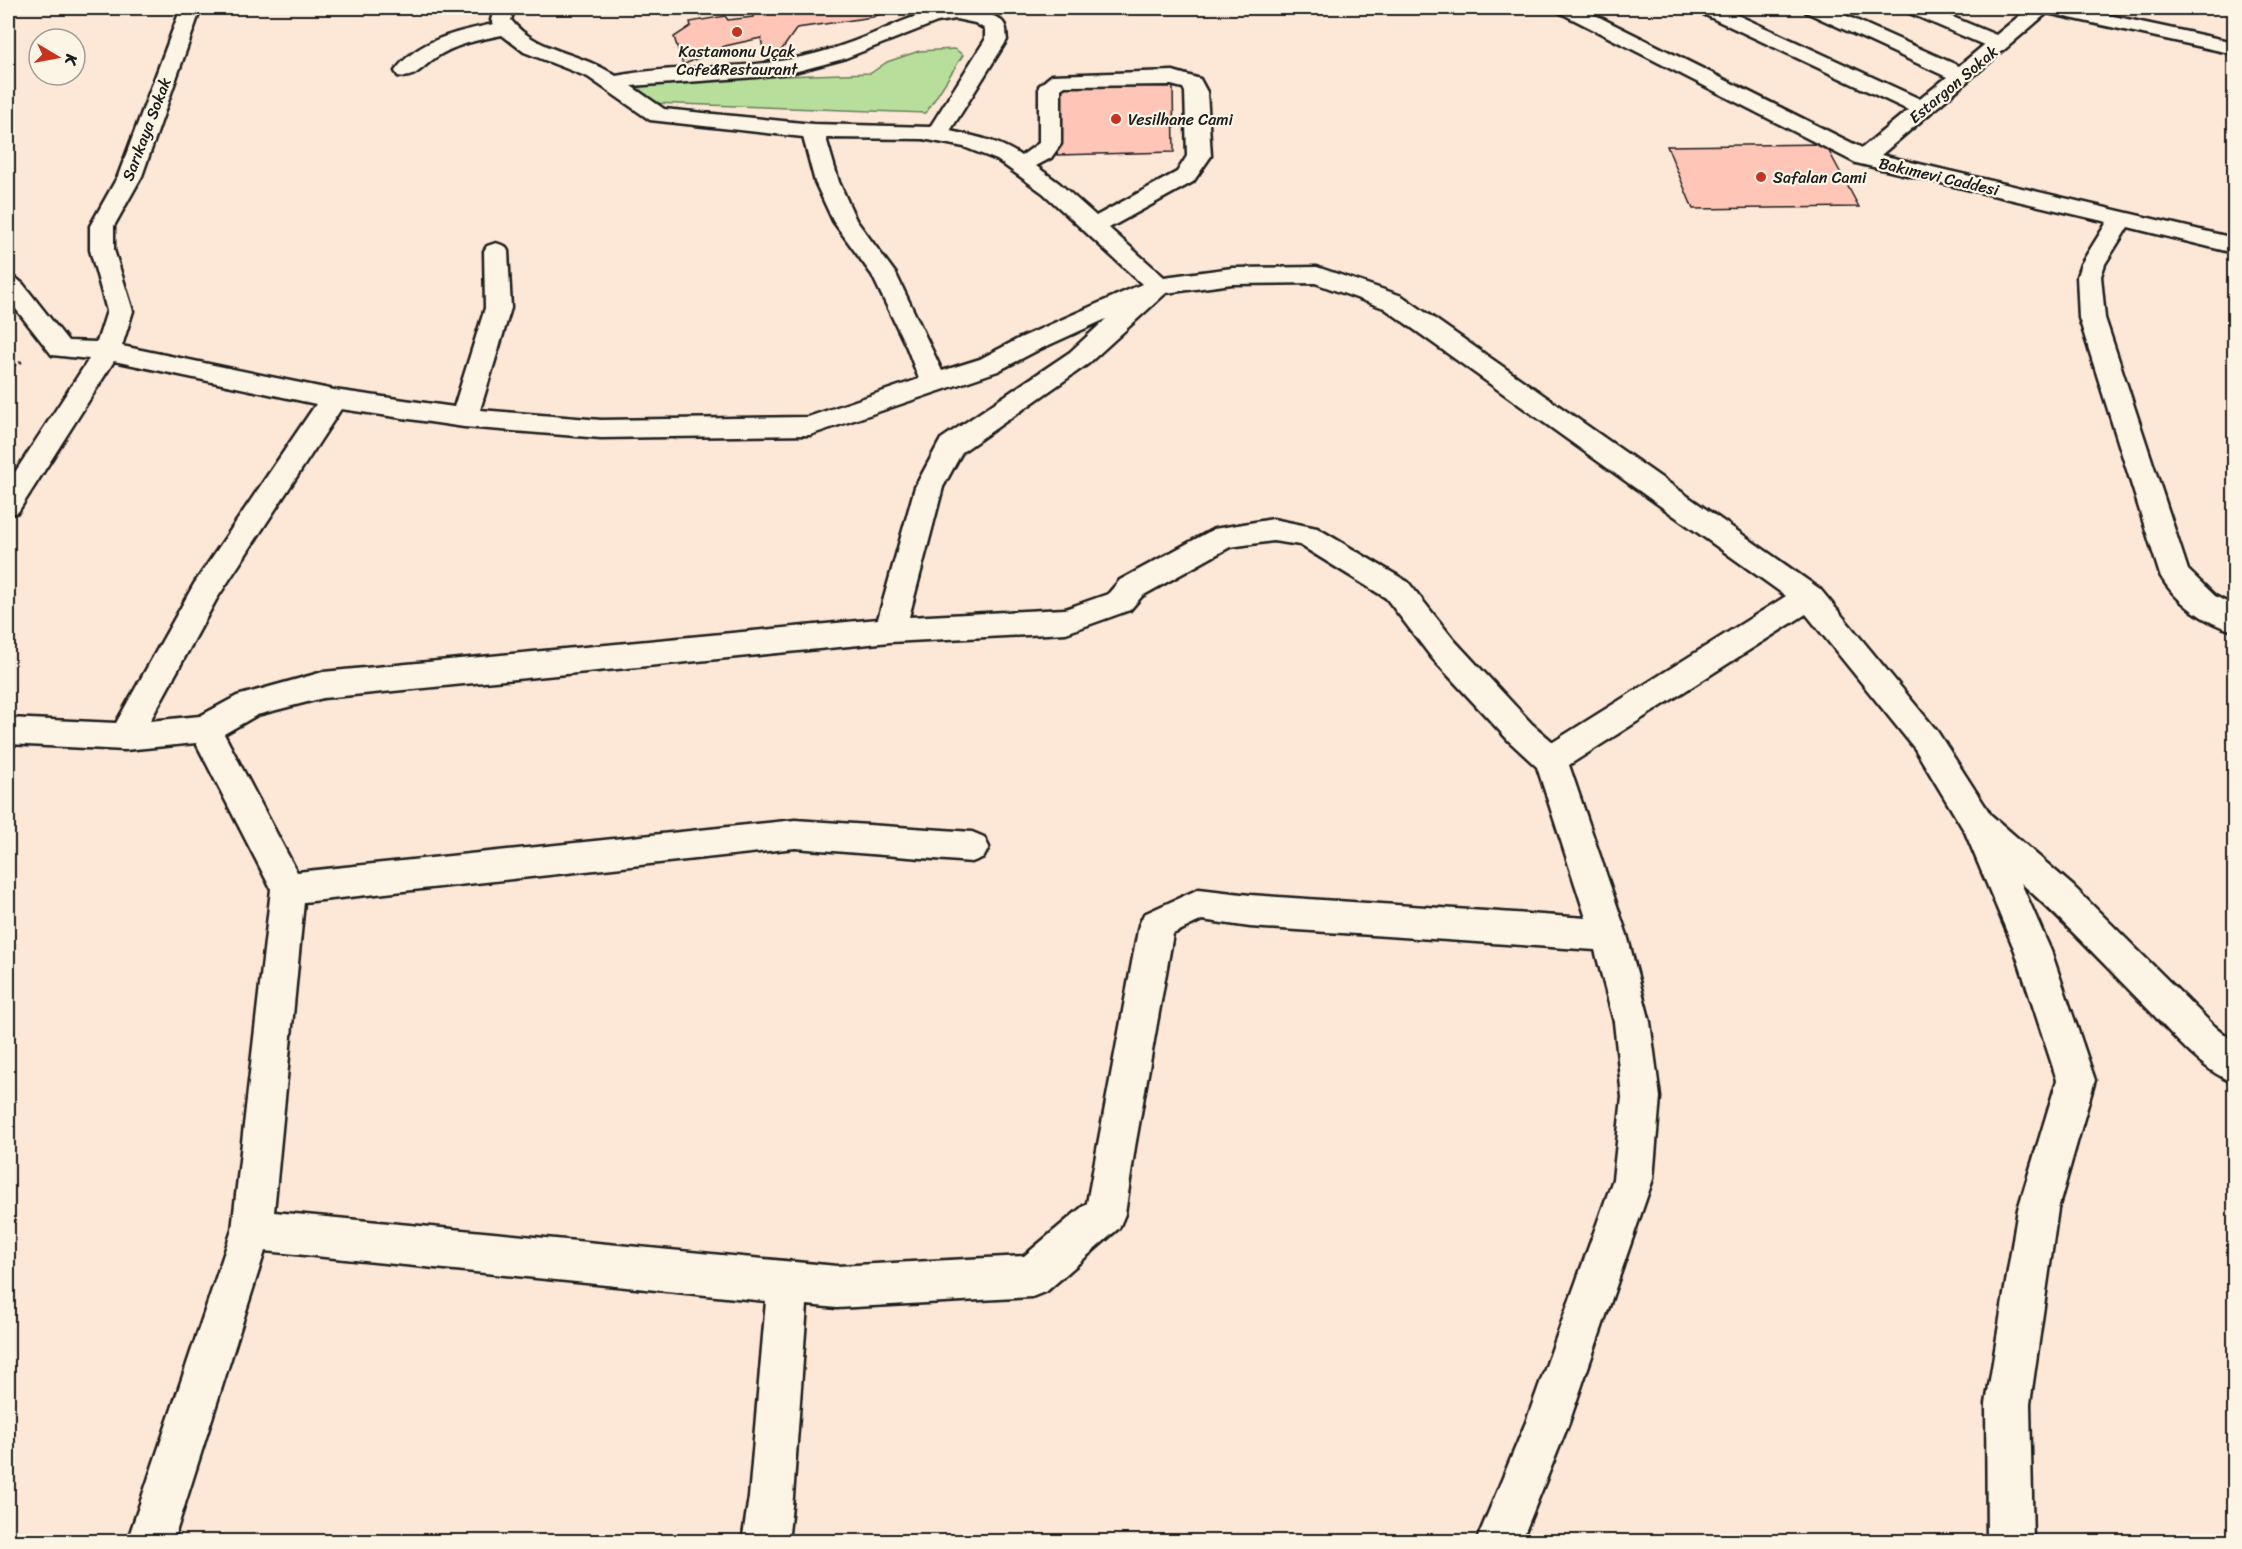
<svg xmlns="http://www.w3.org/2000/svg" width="2242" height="1549" viewBox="0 0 2242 1549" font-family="Sriracha,sans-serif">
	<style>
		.green { fill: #b7df9b; stroke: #6a7e5c; stroke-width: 1.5 }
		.building { fill: #ffc5b6; stroke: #1c1c1c; stroke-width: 1.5 }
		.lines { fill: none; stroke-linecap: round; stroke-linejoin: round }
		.minor-casing { stroke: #1c1c1c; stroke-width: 5 }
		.path { stroke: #1c1c1c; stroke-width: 3; stroke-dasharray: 3 3; stroke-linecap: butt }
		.minor { fill: #fcf5e5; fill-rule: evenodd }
		.poi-dot { fill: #c8321e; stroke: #fcf5e5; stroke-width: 2 }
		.labels { text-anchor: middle; stroke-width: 4.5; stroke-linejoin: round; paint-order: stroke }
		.far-poi-label { font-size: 16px; fill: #1c1c1c; stroke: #fcf5e5; text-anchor: start }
		.far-street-label { font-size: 16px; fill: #1c1c1c; stroke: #fcf5e5 }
	</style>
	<rect width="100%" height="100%" fill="#fde7d7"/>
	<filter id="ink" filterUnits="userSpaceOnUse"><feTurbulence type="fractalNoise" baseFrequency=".0167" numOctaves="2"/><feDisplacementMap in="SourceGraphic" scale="12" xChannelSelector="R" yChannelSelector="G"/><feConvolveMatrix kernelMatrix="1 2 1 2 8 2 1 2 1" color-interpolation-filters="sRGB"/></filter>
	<g filter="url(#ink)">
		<path class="green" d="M955,49l8,6 -37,58 -274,-10c-8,-7 -12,-10 -13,-22l232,-8 16,-11 32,-11z"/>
		<g class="building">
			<path d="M755,8h29l12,5 34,-5h63l-20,9 -76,11 -26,37 -8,-16 -2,-11 -36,8 -42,19 -9,-28 17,-11 -1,-4 35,-6 3,4 25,-3z"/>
			<path d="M1061,85l112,1 1,66 -117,3z"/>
			<path d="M1825,144l34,63 -166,2 -26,-63z"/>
		</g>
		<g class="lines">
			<defs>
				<g id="minor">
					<path d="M181,8h20l-59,168 -28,50v24l19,61 -11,35 212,44 120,17 31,-99 -1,-57 3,-5 9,-3 9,3 3,5 3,57 -31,102 121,10 207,-3 111,-38 -12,-31 -35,-73 -39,-54 -18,-39 -12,-45 -153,-17 -62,-43 -64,-25 -22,-17c-24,5 -47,9 -67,23 -13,9 -21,22 -37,18l-3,-5c22,-31 64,-40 99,-47l-3,-4 4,-12h20l-4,12c25,32 72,33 105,56 61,-12 124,-5 185,-19 24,-5 47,-13 69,-22 30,-12 59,-28 91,-27 11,0 41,7 44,18 2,4 1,10 2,14l-57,91c24,5 51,10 71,25l18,-13v-57l13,-11 121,-4 27,8 7,13 4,64 -18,26 -84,46 55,49 68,-9 85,-1 85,29 418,293 117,142 54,84 82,71 139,138 22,18v41c-34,-14 -61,-48 -86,-74 -42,-42 -82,-86 -127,-126l30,68 44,129 -37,129 -28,195 3,138h-46l-1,-138 32,-195 39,-129 -42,-129 -50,-119 -50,-83 -109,-135 -237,151 58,170 23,87 10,75 -7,82 -84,244 -48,119h-45l50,-120 87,-243 9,-82 -8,-75 -19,-72 -345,-23 -48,-7 -29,14 -38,213 -10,67 -6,14 -72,63 -15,6 -195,11 -30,-3 -14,192 -5,45h-46l7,-45 17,-196 -501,-50 -92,291h-46l105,-312 39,-341 -75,-146 -71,7 -117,-6v-26l108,5 78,-139 122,-180 -202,-43 -96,151 -10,3v-32l81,-124 -37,-4 -44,-56v-22l9,2 6,5 45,57 29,1 10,-31 -17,-61v-24l28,-50zM956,19l19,4 10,6v11l-55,87 -117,-3 -149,-15 -33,-23 125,-9 38,-5 49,-13 94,-37zM1171,85l12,3 2,4 2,64 -10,16 -81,44 -37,-33 -23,-17 15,-8 10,-14v-55l4,-3zM826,138l97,1 41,8 33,13 46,33 99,91 -122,54 -40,21 -38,12 -46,-97 -40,-54 -17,-38zM1315,283l69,25 402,288 -233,146 -21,-18 -78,-84 -46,-58 -91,-54 -44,-9 -59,10 -94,51 -12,14 -43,15 -156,8 34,-130 19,-35 126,-88 78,-71 66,-9zM1106,319l-36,33 -129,87 -26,48 -37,132 -555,53 -86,24 -37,20 -50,5 66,-121 125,-191 123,18 137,11 209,-3 188,-64 40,-21zM1273,541l27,4 86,53 46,60 78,84 27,25 49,151 -336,-23 -51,-6 -55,25 -5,11 -52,278 -63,53 -187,10 -563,-54 30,-310 491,-54 177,14 12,-5 5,-10 -5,-10 -12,-5 -177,-12 -498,52 -73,-138 33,-19 66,-17 567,-56 176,-9 64,-23 12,-14 88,-49z"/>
					<path d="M1556,8h25l281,140 46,-38 -209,-98 -3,-4h26l198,91 27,-22 -141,-65 -3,-4h26l130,58 25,-21 -77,-33 -3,-4h27l65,27 33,-27h47l158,34v12l-187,-41 -166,142 353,83v15l-106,-26 -23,37 -4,12 4,42 83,252 27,26 19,10v25c-29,-8 -59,-29 -74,-56l-81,-257 -2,-42 4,-12 26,-42 -251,-59 -297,-151z"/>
				</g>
			</defs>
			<use href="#minor" class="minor-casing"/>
			<path class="path" d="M8,367l16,-6"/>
			<use href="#minor" class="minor"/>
		</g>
	</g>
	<g class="poi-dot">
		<circle cx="737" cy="32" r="6"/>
		<circle cx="1116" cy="119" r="6"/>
		<circle cx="1761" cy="177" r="6"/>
	</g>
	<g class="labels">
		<g class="far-poi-label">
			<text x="737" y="57" text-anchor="middle">Kastamonu Uçak<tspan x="737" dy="18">Cafe&amp;Restaurant</tspan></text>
			<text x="1128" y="125">Vesilhane Cami</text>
			<text x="1773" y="183">Safalan Cami</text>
		</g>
		<g class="far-street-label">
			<text transform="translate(1953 84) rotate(-40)" y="6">Estargon Sokak</text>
			<text transform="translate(146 129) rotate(-69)" y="6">Sarıkaya Sokak</text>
			<text transform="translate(1939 176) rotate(13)" y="6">Bakımevi Caddesi</text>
		</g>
	</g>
	<rect width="2242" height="1549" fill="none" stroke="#fcf5e5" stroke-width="30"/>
	<rect x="15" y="15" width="2212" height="1519" fill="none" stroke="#1c1c1c" stroke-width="2" filter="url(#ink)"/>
	<g transform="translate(57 57) rotate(100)"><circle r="28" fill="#fcf5e5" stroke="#a29e95" stroke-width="1.5"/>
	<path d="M0-4.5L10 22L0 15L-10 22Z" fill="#c8321e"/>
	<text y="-9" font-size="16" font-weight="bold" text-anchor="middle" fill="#1c1c1c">K</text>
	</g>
</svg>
